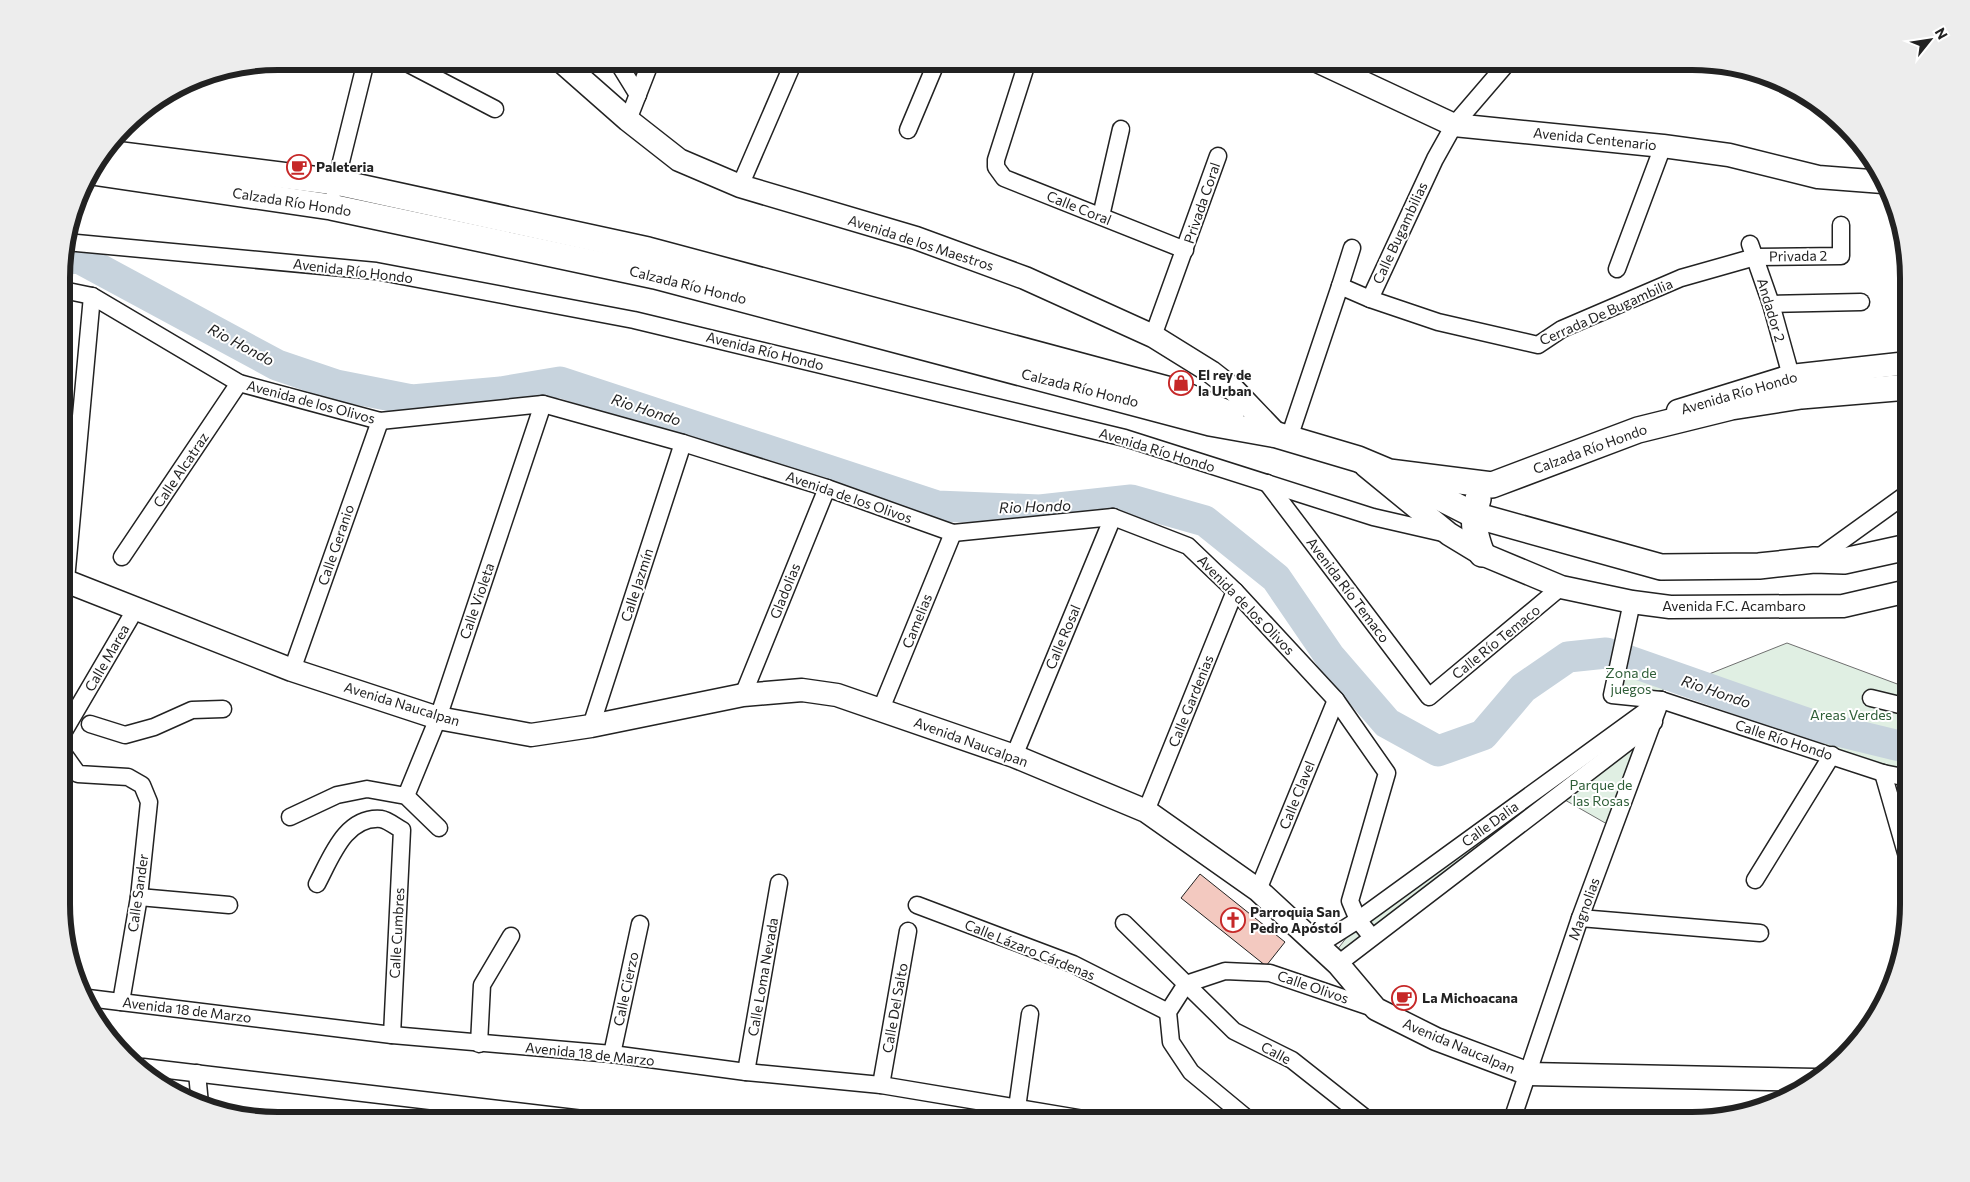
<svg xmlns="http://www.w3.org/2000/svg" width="1970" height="1182" viewBox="0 0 1970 1182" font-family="Commissioner,sans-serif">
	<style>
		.green { fill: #e0efe3; stroke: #6f6f6f }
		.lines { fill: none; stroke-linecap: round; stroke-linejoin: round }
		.river { stroke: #c7d3dd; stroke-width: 31 }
		.building { fill: #f3c9c0; stroke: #222 }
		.street-casing { stroke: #222; stroke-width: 19 }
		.secondary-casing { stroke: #222; stroke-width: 25 }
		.primary-casing { stroke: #222; stroke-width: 28 }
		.street { stroke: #fff; stroke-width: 16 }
		.secondary { stroke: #fff; stroke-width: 22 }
		.primary { stroke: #fff; stroke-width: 25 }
		.labels { text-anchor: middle; stroke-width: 4; stroke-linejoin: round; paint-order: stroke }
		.street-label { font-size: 14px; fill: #222; stroke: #fff }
		.poi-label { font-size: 14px; font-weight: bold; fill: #222; stroke: #fff; text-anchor: start }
		.park-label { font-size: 14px; fill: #2f5e38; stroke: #fff }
		.water-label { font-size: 15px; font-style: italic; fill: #222; stroke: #fff }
		.rim { fill: none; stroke: #222; stroke-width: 6 }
	</style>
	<rect width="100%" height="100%" fill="#fff"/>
	<g class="green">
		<path d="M1787,643l121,45v89l-76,-22 -121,-66 -22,-7z"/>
		<path d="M1620,660l46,15 -5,25 -47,128 -56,-32 -228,163 30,-39 300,-220 -48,-5z"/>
	</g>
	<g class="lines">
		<path class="river" d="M63,259l16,-1 198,107 59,20 76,15 89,-8 59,-10 377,124 103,4 91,-10 74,21 71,57 54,79 57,66 51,28 45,-16 40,-47 45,-31 38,-4 203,71 99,24"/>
	</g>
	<path class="building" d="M1200,874l85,68 -19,24 -85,-68z"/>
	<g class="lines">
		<defs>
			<g id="street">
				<path d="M403,61l92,48"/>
				<path d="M617,61l21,34"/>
				<path d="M1023,61l2,8 -29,91v7l8,11 181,72"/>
				<path d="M628,120l23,-59"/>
				<path d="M908,130l29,-69"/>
				<path d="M740,186l54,-125"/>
				<path d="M334,190l32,-129"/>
				<path d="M1101,216l20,-87"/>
				<path d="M66,242l310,29 258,49 491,118 248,79 74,17"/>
				<path d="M1750,244l21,60 20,72"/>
				<path d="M1617,269l46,-123"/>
				<path d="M1340,286l12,-38"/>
				<path d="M63,290l29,6 147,87 141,38 163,-17 140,39 144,45 126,45 160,-16 75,29 47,45 101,109 51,73 -37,128 8,19 13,16"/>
				<path d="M1370,299l68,23 100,23 24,-16 119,-51 74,-21 86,-1v-31"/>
				<path d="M1771,304l90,-2"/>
				<path d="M1153,336l65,-180"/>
				<path d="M1289,438l51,-152 30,13 65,-140 19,-34 55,-64"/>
				<path d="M1267,483l162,214 132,-110"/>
				<path d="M122,557l117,-174"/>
				<path d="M1815,560l93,-67"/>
				<path d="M66,580l26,-284"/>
				<path d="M1632,602l-20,93 49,5 222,73 25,5"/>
				<path d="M292,670l88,-249"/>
				<path d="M743,695l84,-207"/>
				<path d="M1871,698l37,9"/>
				<path d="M881,709l72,-176"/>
				<path d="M90,724l35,11 29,-8 38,-17 31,-1"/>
				<path d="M591,726l92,-283"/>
				<path d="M63,733l72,-123"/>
				<path d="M63,753l15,21 50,3 14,8 7,17 -10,95 -18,105"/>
				<path d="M1014,756l99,-239"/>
				<path d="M1883,773l25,87"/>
				<path d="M406,796l32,-78 105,-314"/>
				<path d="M1146,811l89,-220"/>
				<path d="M290,817l47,-22 30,-6 39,7 33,32"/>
				<path d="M1755,880l77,-125"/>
				<path d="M317,884c14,-26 28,-68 64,-65 7,1 15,8 21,11l-10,205"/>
				<path d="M1258,890l78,-190"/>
				<path d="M139,897l90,8"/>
				<path d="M917,905l156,59 95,48"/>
				<path d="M1580,918l180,15"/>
				<path d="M1124,923l110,108 58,29 76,60"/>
				<path d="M1317,946l41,-26 303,-220"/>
				<path d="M1338,964l316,-242"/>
				<path d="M88,998l304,37 220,19 134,18 135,13 209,35"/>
				<path d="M479,1044l3,-59 29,-49"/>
				<path d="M612,1054l28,-130"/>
				<path d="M143,1067l457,54"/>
				<path d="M746,1072l33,-189"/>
				<path d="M197,1073l3,31"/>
				<path d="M881,1085l27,-154"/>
				<path d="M1017,1108l13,-94"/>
				<path d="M1249,1120l-58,-48 -20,-30 -3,-30 18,-28 39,-13 45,2 106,36"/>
				<path d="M1512,1120l68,-202 81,-218"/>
			</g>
			<g id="secondary">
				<path d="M561,61l67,59 51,40 61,26 176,52 109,40 128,58 58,36 23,18 43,45"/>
				<path d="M1317,61l137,64 209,21 66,9 89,22 65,5"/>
				<path d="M1678,411l113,-35 117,-13"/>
				<path d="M1366,466l83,68 33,20 79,33 71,15 38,5 173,-1 65,-15"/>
				<path d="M63,580l229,90 146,48 93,17 60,-9 152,-31 59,-5 35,5 177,61 132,55 112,79 80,74 38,45 60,30 93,35 286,6"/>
			</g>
			<g id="primary">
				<path d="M106,153l230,29 312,68 530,142 53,23"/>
				<path d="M92,172l239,35 324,69 555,147 67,12 81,24 31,13 103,13 146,-55 93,-23 70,-11 107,-9"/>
				<path d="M1405,480l69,35 187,52 98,-1 55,-6 30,1 64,-14"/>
				<path d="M1478,499c-6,21 -4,35 4,55"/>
			</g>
		</defs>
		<use href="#street" class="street-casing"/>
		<use href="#secondary" class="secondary-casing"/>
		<use href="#primary" class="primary-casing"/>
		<use href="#street" class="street"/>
		<use href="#secondary" class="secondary"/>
		<use href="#primary" class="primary"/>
	</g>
	<defs>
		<symbol id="cafe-ring" viewBox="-11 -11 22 22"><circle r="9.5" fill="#fff" stroke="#c62828" stroke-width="1.5"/><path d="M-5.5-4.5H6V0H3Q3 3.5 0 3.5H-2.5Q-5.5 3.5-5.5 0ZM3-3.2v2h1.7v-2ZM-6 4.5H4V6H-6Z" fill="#c62828"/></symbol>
		<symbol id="shop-ring" viewBox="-11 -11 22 22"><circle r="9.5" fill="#fff" stroke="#c62828" stroke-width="1.5"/><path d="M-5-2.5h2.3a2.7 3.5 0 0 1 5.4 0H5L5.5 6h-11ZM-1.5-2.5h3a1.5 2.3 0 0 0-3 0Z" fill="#c62828"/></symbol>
		<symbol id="church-ring" viewBox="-11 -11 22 22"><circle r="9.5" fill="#fff" stroke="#c62828" stroke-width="1.5"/><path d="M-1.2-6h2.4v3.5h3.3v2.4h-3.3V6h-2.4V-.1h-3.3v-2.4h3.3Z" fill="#c62828"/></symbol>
	</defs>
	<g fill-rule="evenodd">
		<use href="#cafe-ring" x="285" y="153" width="28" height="28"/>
		<use href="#shop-ring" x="1167" y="369" width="28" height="28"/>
		<use href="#church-ring" x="1219" y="906" width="28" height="28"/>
		<use href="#cafe-ring" x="1390" y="984" width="28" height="28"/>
	</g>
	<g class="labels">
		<g class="street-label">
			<text transform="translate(1595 139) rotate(6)" y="5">Avenida Centenario</text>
			<text transform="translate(292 202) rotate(9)" y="5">Calzada Río Hondo</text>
			<text transform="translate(1202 203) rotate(-71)" y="5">Privada Coral</text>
			<text transform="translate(1079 208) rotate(22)" y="5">Calle Coral</text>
			<text transform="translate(1400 233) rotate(-65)" y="5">Calle Bugambilias</text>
			<text transform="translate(921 243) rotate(18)" y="5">Avenida de los Maestros</text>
			<text transform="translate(1798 256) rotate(-1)" y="5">Privada 2</text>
			<text transform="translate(353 271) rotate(7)" y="5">Avenida Río Hondo</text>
			<text transform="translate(688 285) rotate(14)" y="5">Calzada Río Hondo</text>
			<text transform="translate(1771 310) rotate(73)" y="5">Andador 2</text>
			<text transform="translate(1606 312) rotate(-24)" y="5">Cerrada De Bugambilia</text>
			<text transform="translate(765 351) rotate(14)" y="5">Avenida Río Hondo</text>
			<text transform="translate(1080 388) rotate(14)" y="5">Calzada Río Hondo</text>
			<text transform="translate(1739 393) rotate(-16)" y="5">Avenida Río Hondo</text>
			<text transform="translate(311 402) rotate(15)" y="5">Avenida de los Olivos</text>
			<text transform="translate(1590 449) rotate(-20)" y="5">Calzada Río Hondo</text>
			<text transform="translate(1157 450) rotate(17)" y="5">Avenida Río Hondo</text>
			<text transform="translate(181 470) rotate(-56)" y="5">Calle Alcatraz</text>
			<text transform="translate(849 497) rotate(19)" y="5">Avenida de los Olivos</text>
			<text transform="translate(336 545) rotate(-71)" y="5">Calle Geranio</text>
			<text transform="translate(637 585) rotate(-72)" y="5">Calle Jazmín</text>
			<text transform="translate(1348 590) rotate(53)" y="5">Avenida Río Temaco</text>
			<text transform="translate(785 591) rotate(-68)" y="5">Gladolias</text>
			<text transform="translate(477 601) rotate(-71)" y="5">Calle Violeta</text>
			<text transform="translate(1246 605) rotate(46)" y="5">Avenida de los Olivos</text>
			<text x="1734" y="611">Avenida F.C. Acambaro</text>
			<text transform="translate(917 621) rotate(-68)" y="5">Camelias</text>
			<text transform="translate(1063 637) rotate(-67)" y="5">Calle Rosal</text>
			<text transform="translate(1496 642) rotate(-39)" y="5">Calle Río Temaco</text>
			<text transform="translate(107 658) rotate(-60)" y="5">Calle Marea</text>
			<text transform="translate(1191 701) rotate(-68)" y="5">Calle Gardenias</text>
			<text transform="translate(402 704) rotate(17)" y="5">Avenida Naucalpan</text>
			<text transform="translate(1784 740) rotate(18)" y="5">Calle Río Hondo</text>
			<text transform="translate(971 742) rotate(20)" y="5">Avenida Naucalpan</text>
			<text transform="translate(1297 795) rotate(-68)" y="5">Calle Clavel</text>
			<text transform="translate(1490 824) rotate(-36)" y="5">Calle Dalia</text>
			<text transform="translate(138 893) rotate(-82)" y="5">Calle Sander</text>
			<text transform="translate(1584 909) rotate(-70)" y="5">Magnolias</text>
			<text transform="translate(397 933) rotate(-87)" y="5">Calle Cumbres</text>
			<text transform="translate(1030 950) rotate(22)" y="5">Calle Lázaro Cárdenas</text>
			<text transform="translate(763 977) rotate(-80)" y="5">Calle Loma Nevada</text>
			<text transform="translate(1313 987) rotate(19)" y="5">Calle Olivos</text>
			<text transform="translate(626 989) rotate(-78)" y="5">Calle Cierzo</text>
			<text transform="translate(895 1008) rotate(-80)" y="5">Calle Del Salto</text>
			<text transform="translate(187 1010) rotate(7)" y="5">Avenida 18 de Marzo</text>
			<text transform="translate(1459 1046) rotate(23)" y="5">Avenida Naucalpan</text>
			<text transform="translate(1276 1053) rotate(28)" y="5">Calle</text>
			<text transform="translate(590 1054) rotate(6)" y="5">Avenida 18 de Marzo</text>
		</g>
		<g class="poi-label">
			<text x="316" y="172">Paleteria</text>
			<text x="1198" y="380">El rey de<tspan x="1198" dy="16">la Urban</tspan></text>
			<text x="1250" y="917">Parroquia San<tspan x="1250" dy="16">Pedro Apóstol</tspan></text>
			<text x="1422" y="1003">La Michoacana</text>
		</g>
		<g class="park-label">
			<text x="1631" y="678">Zona de<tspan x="1631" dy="16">juegos</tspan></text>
			<text x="1851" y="720">Areas Verdes</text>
			<text x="1601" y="790">Parque de<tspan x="1601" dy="16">las Rosas</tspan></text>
		</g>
		<g class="water-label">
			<text transform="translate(241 345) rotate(28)" y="5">Rio Hondo</text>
			<text transform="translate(646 410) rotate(18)" y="5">Rio Hondo</text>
			<text transform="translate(1035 507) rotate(-2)" y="5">Rio Hondo</text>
			<text transform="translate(1716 692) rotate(19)" y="5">Rio Hondo</text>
		</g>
	</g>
	<path d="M0 0H1970V1182H0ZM278 70H1692A208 208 0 0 1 1900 278V904A208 208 0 0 1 1692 1112H278A208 208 0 0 1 70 904V278A208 208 0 0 1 278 70Z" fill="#ededed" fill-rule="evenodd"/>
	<path class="rim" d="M278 70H1692A208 208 0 0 1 1900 278V904A208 208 0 0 1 1692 1112H278A208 208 0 0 1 70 904V278A208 208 0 0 1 278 70Z"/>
	<g transform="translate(1930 40) rotate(60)" stroke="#ffffff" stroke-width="4" paint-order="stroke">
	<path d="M0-4L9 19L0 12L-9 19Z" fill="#222222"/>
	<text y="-8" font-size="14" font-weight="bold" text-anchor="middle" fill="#222222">N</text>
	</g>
</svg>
